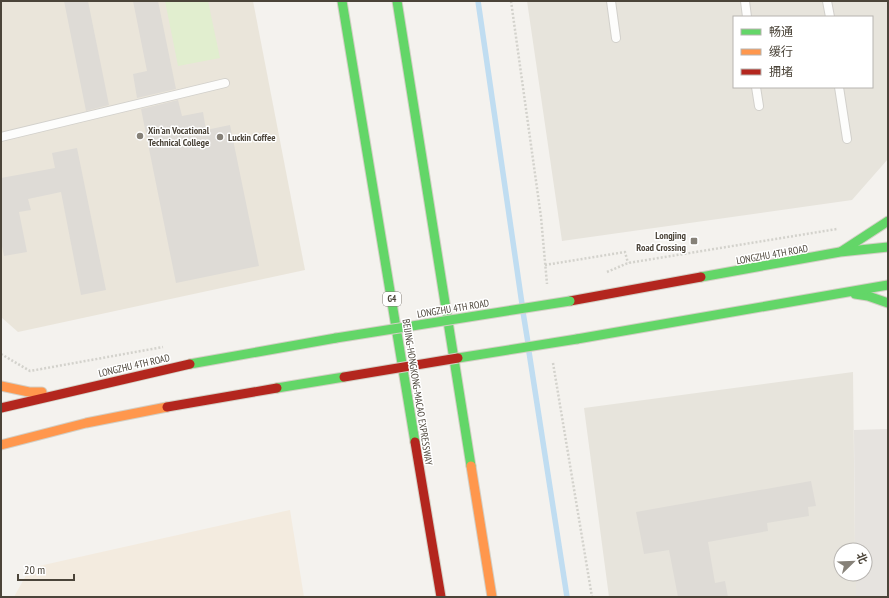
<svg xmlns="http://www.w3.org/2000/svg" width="889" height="598" viewBox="0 0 889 598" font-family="'PT Sans Narrow','Noto Sans SC',sans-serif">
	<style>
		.residential { fill: #e7e4dc; fill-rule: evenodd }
		.commercial { fill: #f3ebdf }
		.education { fill: #eae5da }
		.green { fill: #e1eecf }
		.parking { fill: #e6e3df }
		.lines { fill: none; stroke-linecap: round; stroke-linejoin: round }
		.stream { stroke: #c0ddf1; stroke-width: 5.5 }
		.building { fill: #dedbd6 }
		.lane-casing { stroke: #d2d0cb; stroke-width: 10 }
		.fast-casing { stroke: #d3cfc5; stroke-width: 11 }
		.slow-casing { stroke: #d3cfc5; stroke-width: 11 }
		.jam-casing { stroke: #d3cfc5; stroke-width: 11 }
		.path { stroke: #d3d2cc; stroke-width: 2.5; stroke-dasharray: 2 2; stroke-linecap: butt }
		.lane { stroke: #fdfdfc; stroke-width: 8 }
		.fast { stroke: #63d668; stroke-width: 9 }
		.slow { stroke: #ff974d; stroke-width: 9 }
		.jam { stroke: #b3261e; stroke-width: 9 }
		.fast-bridge-casing { stroke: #d3cfc5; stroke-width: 11; stroke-linecap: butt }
		.jam-bridge-casing { stroke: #d3cfc5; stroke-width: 11; stroke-linecap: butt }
		.fast-bridge { stroke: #63d668; stroke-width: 9 }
		.jam-bridge { stroke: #b3261e; stroke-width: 9 }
		.poi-dot { fill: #868178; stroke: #fff; stroke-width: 1.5 }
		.labels { text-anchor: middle; stroke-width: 3; stroke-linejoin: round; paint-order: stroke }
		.shield { fill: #fff; stroke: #817c74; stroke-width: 1 }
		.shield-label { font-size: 9px; font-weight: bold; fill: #4b4439 }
		.poi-label { font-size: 10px; font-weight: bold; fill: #4b4439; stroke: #fff; text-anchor: start }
		.street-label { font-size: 10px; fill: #4b4439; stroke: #fff }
	</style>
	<rect width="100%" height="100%" fill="#f4f2ee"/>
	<g class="residential">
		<path d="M527,1h361v158l-36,41 -290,41zM734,17h138v70h-138z"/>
		<path d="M853,372l2,178h-14v24h15v23h-247l-25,-189z"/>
	</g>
	<path class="commercial" d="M290,510l14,87h-290l16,-29z"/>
	<path class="education" d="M1,1h252l52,269 -287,62 -17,-15z"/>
	<path class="green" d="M165,1h43l12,57 -42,8z"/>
	<path class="parking" d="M888,429v168h-32v-23h9v-24h-10l-1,-120z"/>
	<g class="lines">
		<g class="stream">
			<path d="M478,1l44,303"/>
			<path d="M523,312l5,31"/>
			<path d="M529,352l38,245"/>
		</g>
	</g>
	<g class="building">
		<path d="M64,1h24l21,104 -23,6z"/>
		<path d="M133,1h25l18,88 -39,9 -4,-24 14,-3z"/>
		<path d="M178,100l4,16 21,-4 3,18 24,-5 29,141 -83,17 -35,-174z"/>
		<path d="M77,148l29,142 -25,5 -20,-103 -33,7 3,11 -12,2 8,40 -23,4 -3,-15v-63l54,-10 -3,-15z"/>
		<path d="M811,481l5,25 -8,1 1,9 -42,7 1,8 -60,11 7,41 10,-2 3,16h-50l-9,-47 -25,4 -8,-42z"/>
	</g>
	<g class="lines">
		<defs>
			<g id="lane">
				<path d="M611,1l5,37"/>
				<path d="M745,1l2,16"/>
				<path d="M827,1l3,16"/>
				<path d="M756,87l3,19"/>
				<path d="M839,87l8,52"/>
				<path d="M1,137l224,-54"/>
			</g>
			<g id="fast">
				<path d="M342,1l73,441"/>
				<path d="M397,1l74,465"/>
				<path d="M842,251l46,-30"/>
				<path d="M701,277l139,-25 48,-5"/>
				<path d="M855,294l13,2 20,7"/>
				<path d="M577,339l311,-54"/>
				<path d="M190,364l146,-26"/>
				<path d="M277,388l67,-11"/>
			</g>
			<g id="slow">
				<path d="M1,386l28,6h13"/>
				<path d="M1,445l85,-22 81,-16"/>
				<path d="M471,466l21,131"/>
			</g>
			<g id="jam">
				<path d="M570,301l131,-24"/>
				<path d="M167,407l110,-19"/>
				<path d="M1,408l189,-44"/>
				<path d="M415,442l26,155"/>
			</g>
		</defs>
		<use href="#lane" class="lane-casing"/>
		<use href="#fast" class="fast-casing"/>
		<use href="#slow" class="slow-casing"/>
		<use href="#jam" class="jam-casing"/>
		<g class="path">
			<path d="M511,1l30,216 6,67"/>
			<path d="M545,265l80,-13 3,11"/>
			<path d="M607,272l21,-9 209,-34"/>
			<path d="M1,354l29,17 133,-24"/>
			<path d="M553,363l39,234"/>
		</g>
		<use href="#lane" class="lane"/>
		<use href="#fast" class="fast"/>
		<use href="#slow" class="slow"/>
		<use href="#jam" class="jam"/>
		<defs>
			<g id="fast-bridge">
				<path d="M336,338l234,-37"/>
				<path d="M458,358l119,-19"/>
			</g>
			<path id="jam-bridge" d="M344,377l114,-19"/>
		</defs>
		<use href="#fast-bridge" class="fast-bridge-casing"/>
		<use href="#jam-bridge" class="jam-bridge-casing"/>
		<use href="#fast-bridge" class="fast-bridge"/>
		<use href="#jam-bridge" class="jam-bridge"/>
	</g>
	<g class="poi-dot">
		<circle cx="140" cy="136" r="4"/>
		<circle cx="220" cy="137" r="4"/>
		<rect x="690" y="237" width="8" height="8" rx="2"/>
	</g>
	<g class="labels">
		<rect class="shield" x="383" y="292" width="18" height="14" rx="3"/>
		<g class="shield-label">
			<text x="392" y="302">G4</text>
		</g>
		<g class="poi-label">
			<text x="148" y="134">Xin'an Vocational<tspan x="148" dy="12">Technical College</tspan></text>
			<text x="228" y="141">Luckin Coffee</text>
			<text x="686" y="239" text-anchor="end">Longjing<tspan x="686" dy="12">Road Crossing</tspan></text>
		</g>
		<g class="street-label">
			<text transform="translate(772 254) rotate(-10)" y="4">LONGZHU 4TH ROAD</text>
			<text transform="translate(453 308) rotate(-9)" y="4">LONGZHU 4TH ROAD</text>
			<text transform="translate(134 365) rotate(-13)" y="4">LONGZHU 4TH ROAD</text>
			<text transform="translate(418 392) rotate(81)" y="4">BEIJING-HONGKONG-MACAO EXPRESSWAY</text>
		</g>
	</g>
	<rect width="889" height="598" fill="none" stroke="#4b4439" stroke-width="4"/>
	<rect x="733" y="16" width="140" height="72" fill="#ffffff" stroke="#b7b4b0"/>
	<rect x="741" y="29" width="20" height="6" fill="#63d668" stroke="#b7b4b0"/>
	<text x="769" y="36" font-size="12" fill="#4b4439">畅通</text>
	<rect x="741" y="49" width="20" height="6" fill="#ff974d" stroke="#b7b4b0"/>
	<text x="769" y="56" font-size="12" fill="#4b4439">缓行</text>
	<rect x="741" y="69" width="20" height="6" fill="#b3261e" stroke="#b7b4b0"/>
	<text x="769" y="76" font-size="12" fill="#4b4439">拥堵</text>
	<g transform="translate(853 562) rotate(67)"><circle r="19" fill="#ffffff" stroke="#b7b4b0"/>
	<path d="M0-3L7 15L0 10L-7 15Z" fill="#868178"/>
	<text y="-6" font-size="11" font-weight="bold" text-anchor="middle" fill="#4b4439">北</text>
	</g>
	<path d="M18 574v6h56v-6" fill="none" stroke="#4b4439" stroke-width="2"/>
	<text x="24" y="574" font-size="12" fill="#4b4439" stroke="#ffffff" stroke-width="3" paint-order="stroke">20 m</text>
</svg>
